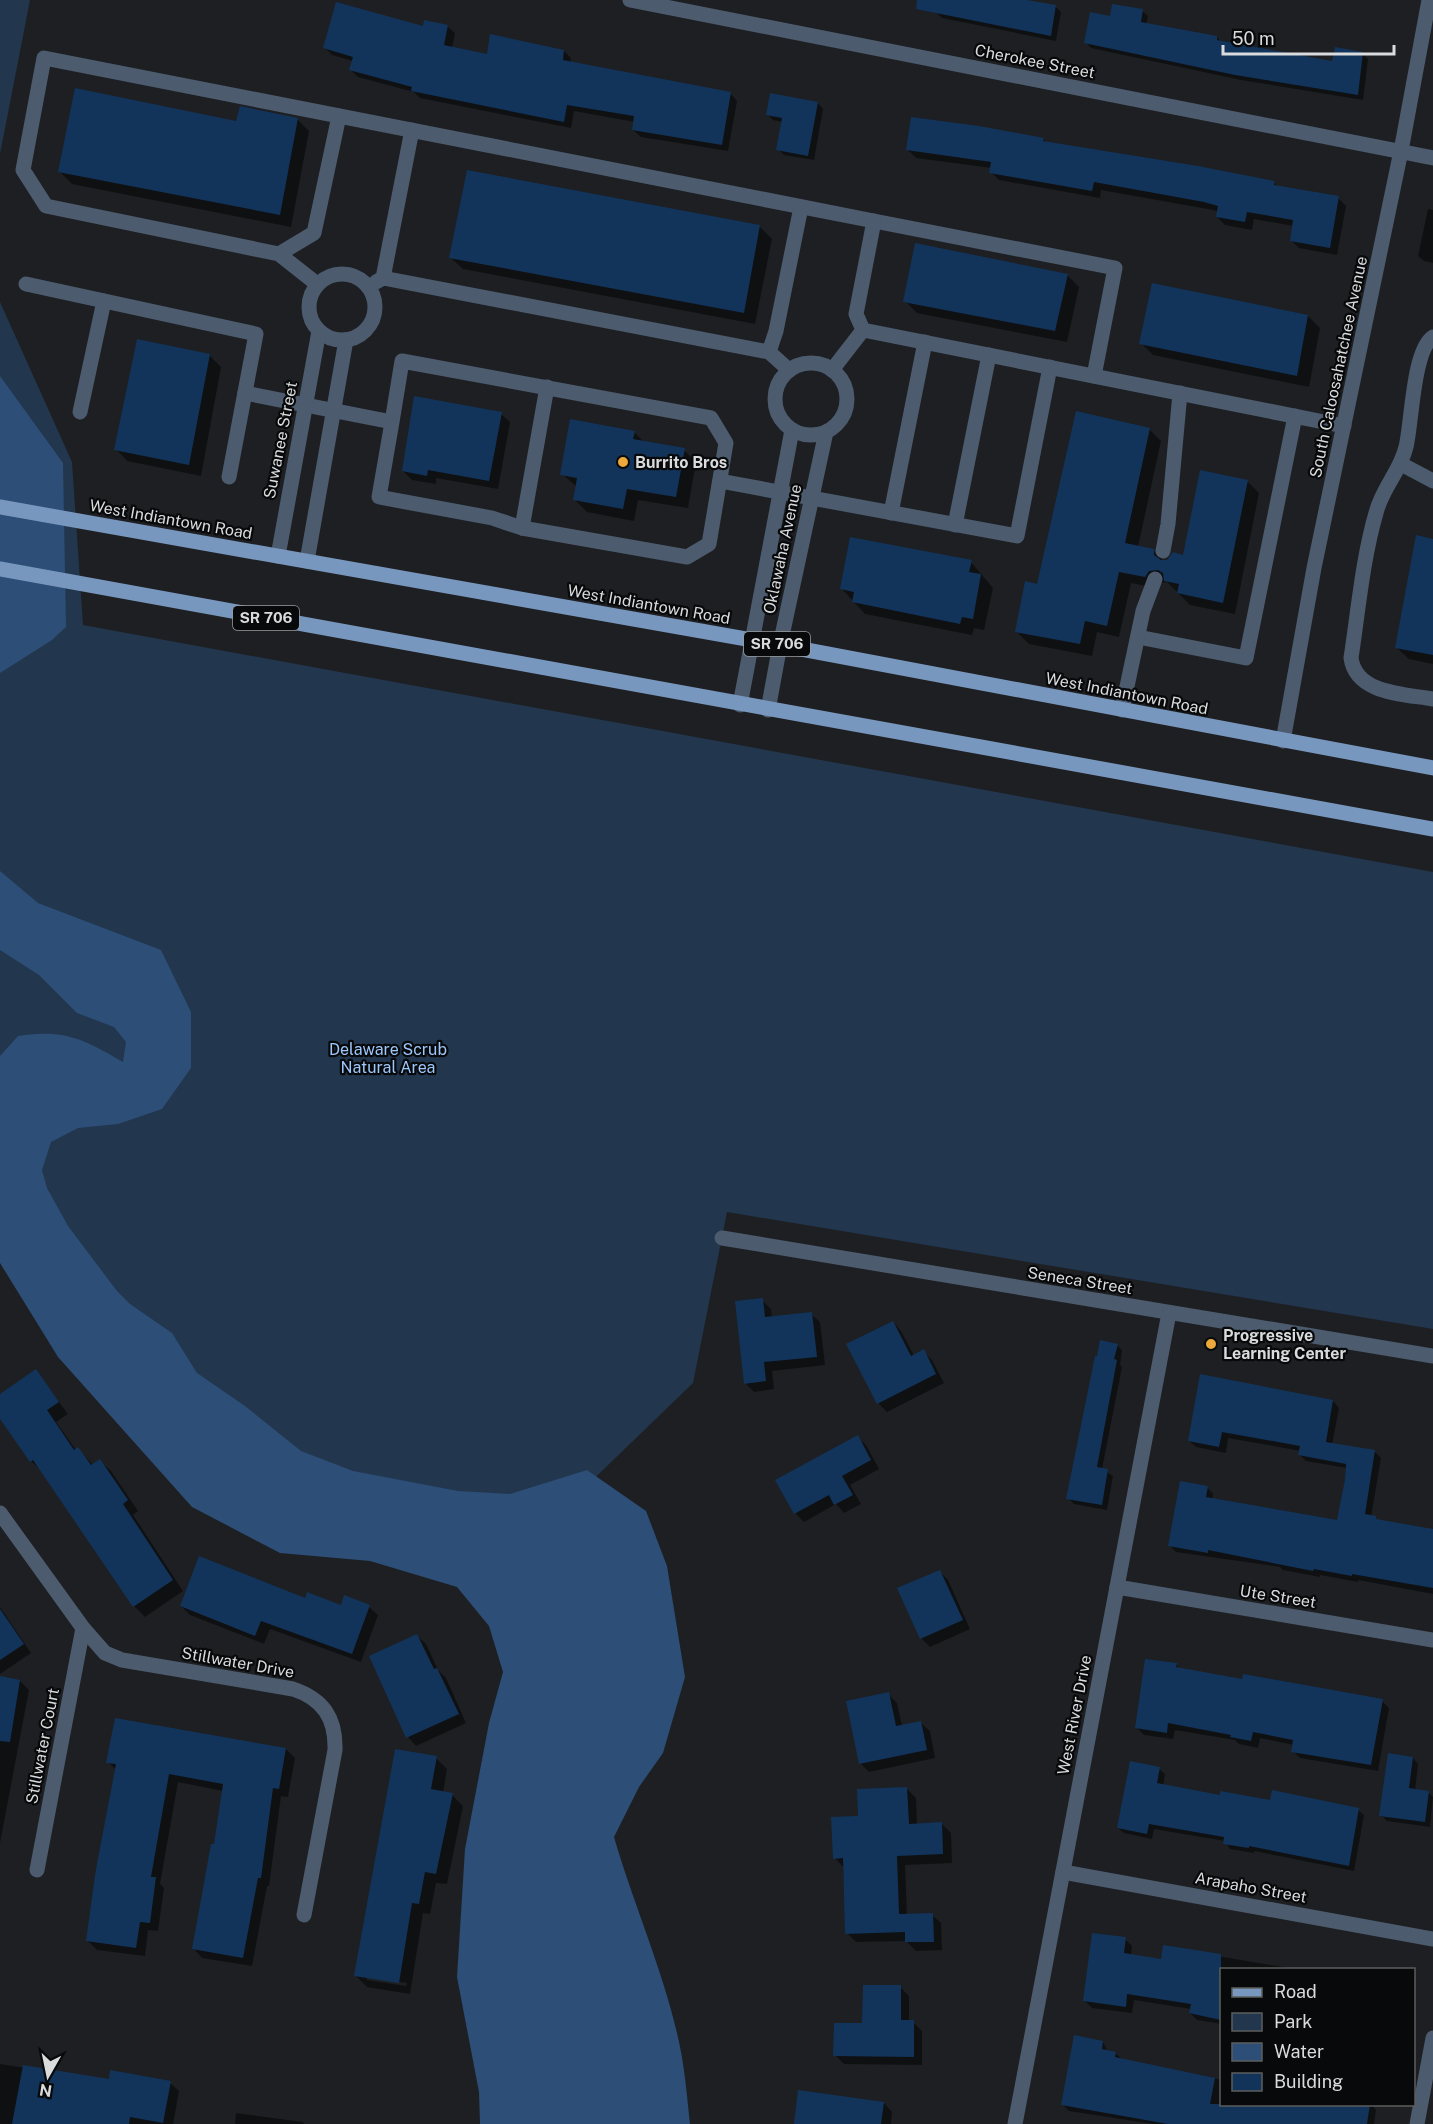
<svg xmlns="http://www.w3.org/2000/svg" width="1433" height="2124" viewBox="0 0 1433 2124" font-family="'Public Sans',sans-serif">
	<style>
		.green { fill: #22364e }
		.water { fill: #2c4e77 }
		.shadow { fill: #0007; fill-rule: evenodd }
		.building { fill: #12345b }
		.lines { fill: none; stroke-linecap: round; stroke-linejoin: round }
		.minor { stroke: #4c5b6e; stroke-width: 15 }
		.major { stroke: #7897be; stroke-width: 15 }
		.poi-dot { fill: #eda83c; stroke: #08090a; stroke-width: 2 }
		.labels { text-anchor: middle; stroke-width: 4.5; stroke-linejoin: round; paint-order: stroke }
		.shield { fill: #08090a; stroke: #9a9c9e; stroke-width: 1.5 }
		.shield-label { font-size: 15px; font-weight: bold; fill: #d9dbdd }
		.street-label { font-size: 16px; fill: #d9dbdd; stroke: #08090a }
		.poi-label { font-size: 16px; font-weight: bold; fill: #d9dbdd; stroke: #08090a; text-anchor: start }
		.park-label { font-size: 16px; fill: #9dc8fd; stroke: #08090a }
	</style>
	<rect width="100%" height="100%" fill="#1d1f22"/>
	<g class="green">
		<path d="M0,0h30l-30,154z"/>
		<path d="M0,302l72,160 11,163 1350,247v457l-706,-117 -34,171 -118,114 -123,6 -147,-27 -138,-117 -167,-178z"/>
	</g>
	<g class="water">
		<path d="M0,376l63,87 3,164 -14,13 -52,33z"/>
		<path d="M0,871l38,32 123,47 30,62v56l-29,41 -44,15 -40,4 -27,14 -9,28 5,18 21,38 49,65 13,13 42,29 25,40 48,33 56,45 52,20 105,20 52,3 77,-24 59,41 21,55 18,111 -22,76 -24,34 -25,50c20,69 50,135 65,205 6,27 8,55 11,82h-210l-1,-32 -22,-115 8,-128 24,-126 14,-51 -14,-46 -32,-39 -87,-26 -90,-8 -88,-46 -134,-150 -58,-94v-207l18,-20c47,-7 65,3 105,26l3,-20 -12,-15 -37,-14 -38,-38 -39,-25z"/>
	</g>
	<g class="shadow">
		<path d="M938,0h80l37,6 6,6 -5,29 -114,-23 -6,-6z"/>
		<path d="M1142,11l6,5 -2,9 71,12 4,5 113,20 28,-9 6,6 -5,41 -122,-20 -150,-32 -5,-6 25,-25z"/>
		<path d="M447,26l8,7 -3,15 36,7 76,-4 7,7 -1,5 160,30 7,8 -9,50 -87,-14 -8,-7 2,-8 -61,-11 -3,17 -151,-30 -6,-6 -56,-15 -7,-7 2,-9 -21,-6 -7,-7z"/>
		<path d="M818,103l5,6 -9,51 -30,-5 -6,-6 5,-27 -10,-2 -6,-6z"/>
		<path d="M297,119l12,12 -18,96 -219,-43 -12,-12 178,-49z"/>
		<path d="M1043,139l4,4 227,40 5,5 59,10 8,8 -9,49 -38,-7 -8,-8 3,-14 -40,-7 -2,11 -27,-5 -8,-8 1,-6 -5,-1 -112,-20 -1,8 -101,-18 -8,-8 1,-4 -76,-10 -8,-8z"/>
		<path d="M1428,209l5,1v53l-9,-2 -6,-5z"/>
		<path d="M760,227l12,12 -17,85 -292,-55 -12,-11z"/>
		<path d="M1067,275l12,12 -12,55 -150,-29 -12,-12z"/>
		<path d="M1308,316l12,12 -11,59 -156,-32 -12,-12z"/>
		<path d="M209,355l12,12 -20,109 -74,-15 -11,-12z"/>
		<path d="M501,414l9,8 -12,67 -62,-11v6l-24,-4 -9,-9z"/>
		<path d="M1149,429l12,12 -23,106 15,3 11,12 20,-6 63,-75 12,12 -24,121 -45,-9 -23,-23 -6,1 -4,5 -26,-5 -12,54 -22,-5 -5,24 -63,-12 -12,-12 22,-47z"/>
		<path d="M634,432l11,11 39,7 12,12 -8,46 -50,-8 -4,21 -47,-9 -12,-12 2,-13 -15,-13z"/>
		<path d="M1433,540v124l-24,-5 -12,-11z"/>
		<path d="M971,562l22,26 -9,42 -10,-2 -2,7 -107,-21 -24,-26z"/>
		<path d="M762,1300l9,9 1,9 39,-4 9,8 5,43 -53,6 2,18 -20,3 -9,-9z"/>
		<path d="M893,1322l8,9 13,25 9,-5 9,9 12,23 -57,29 -9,-9z"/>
		<path d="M1117,1345l5,5 -2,15 2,2 -20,102 11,7 -6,34 -33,-6 -6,-6z"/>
		<path d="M36,1371l32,43 -12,8 20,28 2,-1 15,16 7,-4 11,10 27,40 -5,4 50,76 -38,26 -11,-11 -91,-134 -12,-11 -31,-45v-20z"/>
		<path d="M1333,1401l6,7 -7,37 42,6 7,7 -10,59 8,4 54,10v63l-75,-14v2l-38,-7v2l-37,-7 -3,-3 -104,-15 -6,-6 37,-59 6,7 -1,6 126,21 9,-53 -41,-7 -6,-6 1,-4 -73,-13 -2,15 -30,-6 -7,-6z"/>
		<path d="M857,1437l9,8 13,24 -29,16 11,19 -17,9 -8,-9 -32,18 -9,-9z"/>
		<path d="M939,1571l9,9 22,49 -40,18 -9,-9z"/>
		<path d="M305,1600l37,7h27l9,8 -17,47 -91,-33 -6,15 -74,-29 -9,-9z"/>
		<path d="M0,1607l31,46 -31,21z"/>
		<path d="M417,1636l9,8 12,26 8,8 20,45 -50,23 -8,-9z"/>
		<path d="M1176,1665l5,4 62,12 139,20 7,7 -11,63 -78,-13 -7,-7 1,-6 -34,-7 -2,10 -19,-4 -4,-4 -60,-10 -2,9 -29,-4 -7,-7z"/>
		<path d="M0,1678l20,3 9,9 -29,153z"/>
		<path d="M888,1694l9,9 5,23 19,-3 9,8 5,27 -66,14 -9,-9z"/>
		<path d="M286,1749l9,9 -7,39 -7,-1 -12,90h-2l-15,80 -50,-8 -8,-9 22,-103 7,-55 -45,-9 -18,102 4,4 -6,43 -10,-1 -3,26 -48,-6 -9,-9 28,-171 -8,-8z"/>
		<path d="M436,1758l11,11 -4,24 9,2 11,11 -16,78 -11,-1 -6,31 -7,-1 -13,81 -43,-7 -11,-11zM367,1977l40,6 -1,3 -39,-6z"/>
		<path d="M1413,1758l5,6 -3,27 13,1 5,5 -3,30 -43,-6 -6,-6z"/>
		<path d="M1159,1769l6,5 -2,12 58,11 137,13 6,5 -10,56 -100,-20v2l-24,-4 -5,-8 -71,-12 -2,10 -28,-6 -6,-5z"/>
		<path d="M907,1789l9,9 1,27 25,-1 9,9 1,30 -47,2 2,50h25l9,8 1,27 -26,1 -10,-10 -50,1 -9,-9 -4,-66 -8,-9 24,-41z"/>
		<path d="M1125,1939l7,7 -1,9 31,6 2,-14 137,23h-79v54l-25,-4 -7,-7 1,-4 -57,-9 -2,13 -40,-5 -7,-7z"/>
		<path d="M900,1987l9,9v26h4l9,9v34l-78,-1 -9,-9z"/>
		<path d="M1103,2042l5,10 7,1 8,7 99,20v24h149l5,6 -2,14h-221l-84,-13 -6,-6z"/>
		<path d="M0,2064l110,17 60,2 9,8 -6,33h-173z"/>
		<path d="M884,2103l8,9 -1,12h-96z"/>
		<path d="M236,2113l67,9 1,2h-69z"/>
	</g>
	<g class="building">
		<path d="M917,0h110l29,5 -5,31 -135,-27z"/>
		<path d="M336,2l87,24 1,-6 24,5 -4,20 43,9 3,-20 74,16 -1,10 168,32 -9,53 -90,-15 2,-14 -67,-11 -3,17 -153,-31 1,-4 -63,-17 4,-13 -30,-9z"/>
		<path d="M1112,4l31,5 -2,13 76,14v4l115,21 3,-14 28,5 -5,43 -123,-20 -151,-32 6,-31 20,4z"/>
		<path d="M75,88l161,33 4,-15 58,12 -18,97 -222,-43z"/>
		<path d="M770,93l48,9 -10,54 -32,-6 6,-32 -16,-3z"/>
		<path d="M911,117l68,9 65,12 -1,3 155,25 76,15v4l65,11 -9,52 -40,-7 3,-21 -46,-8 -2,10 -29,-5 2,-11 -14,-4 -110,-20 -2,9 -74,-13 -29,-5 2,-11 -85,-12z"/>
		<path d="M467,170l293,55 -16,88 -295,-55z"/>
		<path d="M915,243l153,31 -13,57 -152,-29z"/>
		<path d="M1152,283l156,32 -11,61 -158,-32z"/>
		<path d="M137,339l73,15 -21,111 -75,-15z"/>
		<path d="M414,396l88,16 -13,69 -61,-11 -1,6 -25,-5z"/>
		<path d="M1076,411l74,17 -25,115 29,6v6l7,5h6l6,-8 10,3 17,-85 48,10 -25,123 -46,-10 2,-9 -15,-3 -1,-8 -5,-3 -9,1 -4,6 -26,-5 -12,54 -22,-5 -5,23 -65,-12 10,-51 12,3z"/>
		<path d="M570,419l65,12 -2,8 52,9 -9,49 -49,-8 -4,20 -50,-9 4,-22 -17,-3z"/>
		<path d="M1416,535l17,4v116l-38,-7z"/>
		<path d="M850,537l122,23 -3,12 12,2 -8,45 -11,-2 -2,7 -108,-22 2,-10 -14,-3z"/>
		<path d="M763,1298l2,19 47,-5 5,45 -53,5 2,19 -22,3 -9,-83z"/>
		<path d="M893,1321l18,35 13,-7 12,25 -59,30 -31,-60z"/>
		<path d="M1100,1340l18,4 -4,15 3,1 -20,107 11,2 -6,36 -36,-6 29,-143h2z"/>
		<path d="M36,1369l23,33 -12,8 27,40 4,-3 13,18 9,-6 28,41 -5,4 50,76 -40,27 -100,-147 -3,2 -30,-43v-25z"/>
		<path d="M1200,1374l133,26 -7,42 49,8 -10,64 11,2v3l57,10v59l-81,-14v2l-38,-7 -1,2 -105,-21v3l-40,-7 12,-65 28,5 -2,11 131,23 8,-41 1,-15 -48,-9 2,-9 -78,-14 -3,15 -31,-6z"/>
		<path d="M858,1435l13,25 -29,16 11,19 -19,10 -5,-10 -35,19 -19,-34z"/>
		<path d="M199,1556l106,42 2,-6 34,13 3,-10 26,10 -18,49 -91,-33 -6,15 -75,-30z"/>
		<path d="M940,1570l23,50 -43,19 -23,-51z"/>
		<path d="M0,1609l24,35 -24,16z"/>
		<path d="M417,1634l17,35 3,-1 22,46 -53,24 -37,-82z"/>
		<path d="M1145,1659l32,4 -1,4 66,12 1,-5 140,25 -12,66 -80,-13 2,-12 -40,-8 -2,9 -21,-4 1,-2 -63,-12 -1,10 -32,-5z"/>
		<path d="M0,1676l20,4 -10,62 -10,-1z"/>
		<path d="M889,1692l7,34 25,-5 6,29 -68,14 -13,-63z"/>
		<path d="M115,1718l171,30 -7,41 -6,-1 -12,90h-3l-15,80 -51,-9 19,-105h3l9,-60 -54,-10 -18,103h5l-6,46 -10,-1 -4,26 -50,-7 10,-72 20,-105 -10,-1z"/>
		<path d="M395,1749l42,7 -6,33 22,4 -17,81 -11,-2 -6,32 -7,-1 -13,80 -45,-7z"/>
		<path d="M1388,1753l25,4 -4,31 20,3 -4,31 -46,-6z"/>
		<path d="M1130,1761l30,6 -3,16 63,12v-4l50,9 2,-10 87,18 -10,58 -100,-20v2l-26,-4 1,-7 -75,-13 -2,10 -30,-6z"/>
		<path d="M907,1787l2,37 33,-2 1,32 -46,2 2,58 34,-1 1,29h-29v-10l-60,2 -2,-76 -10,1 -2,-42 27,-1 -1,-27z"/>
		<path d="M1092,1933l34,4 -2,16 37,6 2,-14 58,9v66l-32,-7 2,-9 -64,-10 -1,13 -43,-6z"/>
		<path d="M863,1985h38v35h13v37l-81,-1 1,-33h28z"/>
		<path d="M1074,2035l29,6 -1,8 14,3 -1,5 100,21 -5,26h160l-3,20h-199l-107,-19z"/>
		<path d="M23,2065l86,14 1,-9 61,11 -8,42 -33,-6 -1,7h-117z"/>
		<path d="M798,2090l86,12 -3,22h-87z"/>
	</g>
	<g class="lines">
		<g class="minor">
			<path d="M630,0l803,158"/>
			<path d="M874,221l241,47 -21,108"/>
			<path d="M279,254l35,-21 25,-117"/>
			<circle cx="342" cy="307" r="33"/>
			<path d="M383,278l386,74 20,18"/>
			<path d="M376,282l7,-4 29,-148"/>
			<path d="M26,284l230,50 -27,143"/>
			<path d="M317,284l-38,-30 -233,-48 -23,-36 21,-112 830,163 -18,93 7,16 481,96"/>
			<path d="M1433,337c-20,13 -21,85 -27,110 -6,25 -24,41 -30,66 -13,44 -18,99 -25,145 5,36 53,36 82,41"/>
			<path d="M769,352l7,-21 25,-124"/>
			<circle cx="811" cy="399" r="36"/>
			<path d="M832,370l31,-40"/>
			<path d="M245,393l147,29 -13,75 113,21 30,10 165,29 22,-13 17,-101 -15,-25 -309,-57 -10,61"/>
			<path d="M80,412l24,-111"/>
			<path d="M1401,464l32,17"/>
			<path d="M720,481l297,55 33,-169"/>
			<path d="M891,513l34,-171"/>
			<path d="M955,525l34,-170"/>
			<path d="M522,528l25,-141"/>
			<path d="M1163,551l5,-27 12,-131"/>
			<path d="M278,556l41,-225"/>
			<path d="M307,561l39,-221"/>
			<path d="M1138,637l108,21 49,-242"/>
			<path d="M740,705l52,-275"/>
			<path d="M768,710l12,-65 46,-213"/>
			<path d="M1122,710l21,-99 12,-32"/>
			<path d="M1283,741l31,-173 87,-417 28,-151"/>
			<path d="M722,1238l711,118"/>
			<path d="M0,1513l83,115 22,25 17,7 171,29c30,10 43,29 42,61l-31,165"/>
			<path d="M1117,1587l316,53"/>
			<path d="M37,1870l46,-242"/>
			<path d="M1063,1872l370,67"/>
			<path d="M1015,2124l154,-811"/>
			<path d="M1417,2124l16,-86"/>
		</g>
		<g class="major">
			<path d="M0,507l780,138 653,123"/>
			<path d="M0,569l1433,260"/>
		</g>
	</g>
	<g class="poi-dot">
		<circle cx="623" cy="462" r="6"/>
		<circle cx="1211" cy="1344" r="6"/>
	</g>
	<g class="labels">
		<g class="shield">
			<rect x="233" y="606" width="66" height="24" rx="4.5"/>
			<rect x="744" y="632" width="66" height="24" rx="4.5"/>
		</g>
		<g class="shield-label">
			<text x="266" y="623">SR 706</text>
			<text x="777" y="649">SR 706</text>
		</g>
		<g class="street-label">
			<text transform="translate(1035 61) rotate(11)" y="6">Cherokee Street</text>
			<text transform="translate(1338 367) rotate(-78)" y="6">South Caloosahatchee Avenue</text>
			<text transform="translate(280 440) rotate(-79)" y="6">Suwanee Street</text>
			<text transform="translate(171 519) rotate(10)" y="6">West Indiantown Road</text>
			<text transform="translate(782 549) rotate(-78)" y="6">Oklawaha Avenue</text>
			<text transform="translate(649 604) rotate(10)" y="6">West Indiantown Road</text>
			<text transform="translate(1127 693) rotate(11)" y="6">West Indiantown Road</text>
			<text transform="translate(1080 1280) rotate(9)" y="6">Seneca Street</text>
			<text transform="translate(1278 1596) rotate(9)" y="6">Ute Street</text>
			<text transform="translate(238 1662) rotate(10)" y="6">Stillwater Drive</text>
			<text transform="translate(1074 1715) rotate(-79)" y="6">West River Drive</text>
			<text transform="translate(42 1746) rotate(-79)" y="6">Stillwater Court</text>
			<text transform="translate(1251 1887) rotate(10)" y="6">Arapaho Street</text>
		</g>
		<g class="poi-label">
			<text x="635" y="468">Burrito Bros</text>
			<text x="1223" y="1341">Progressive<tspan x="1223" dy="18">Learning Center</tspan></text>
		</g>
		<g class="park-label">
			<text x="388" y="1055">Delaware Scrub<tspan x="388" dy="18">Natural Area</tspan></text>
		</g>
	</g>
	<rect x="1220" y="1968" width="195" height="138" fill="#08090a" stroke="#5c5d5e" stroke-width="1.5"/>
	<rect x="1232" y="1988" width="30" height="9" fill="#7897be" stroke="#5c5d5e" stroke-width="1.5"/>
	<text x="1274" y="1998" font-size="18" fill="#d9dbdd">Road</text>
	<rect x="1232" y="2013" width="30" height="18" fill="#22364e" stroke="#5c5d5e" stroke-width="1.5"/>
	<text x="1274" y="2028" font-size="18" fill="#d9dbdd">Park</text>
	<rect x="1232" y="2043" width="30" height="18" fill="#2c4e77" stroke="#5c5d5e" stroke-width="1.5"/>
	<text x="1274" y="2058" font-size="18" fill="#d9dbdd">Water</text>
	<rect x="1232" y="2073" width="30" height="18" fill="#12345b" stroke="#5c5d5e" stroke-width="1.5"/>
	<text x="1274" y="2088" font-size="18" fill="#d9dbdd">Building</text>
	<g transform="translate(48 2076) rotate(189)" stroke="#08090a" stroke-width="4.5" paint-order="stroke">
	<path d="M0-4.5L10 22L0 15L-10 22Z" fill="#d9dbdd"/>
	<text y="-9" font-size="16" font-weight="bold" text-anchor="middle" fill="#d9dbdd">N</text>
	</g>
	<path d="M1223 45v9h171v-9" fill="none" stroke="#d9dbdd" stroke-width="3"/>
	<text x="1232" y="45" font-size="18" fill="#d9dbdd" stroke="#08090a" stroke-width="4.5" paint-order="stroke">50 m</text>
</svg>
